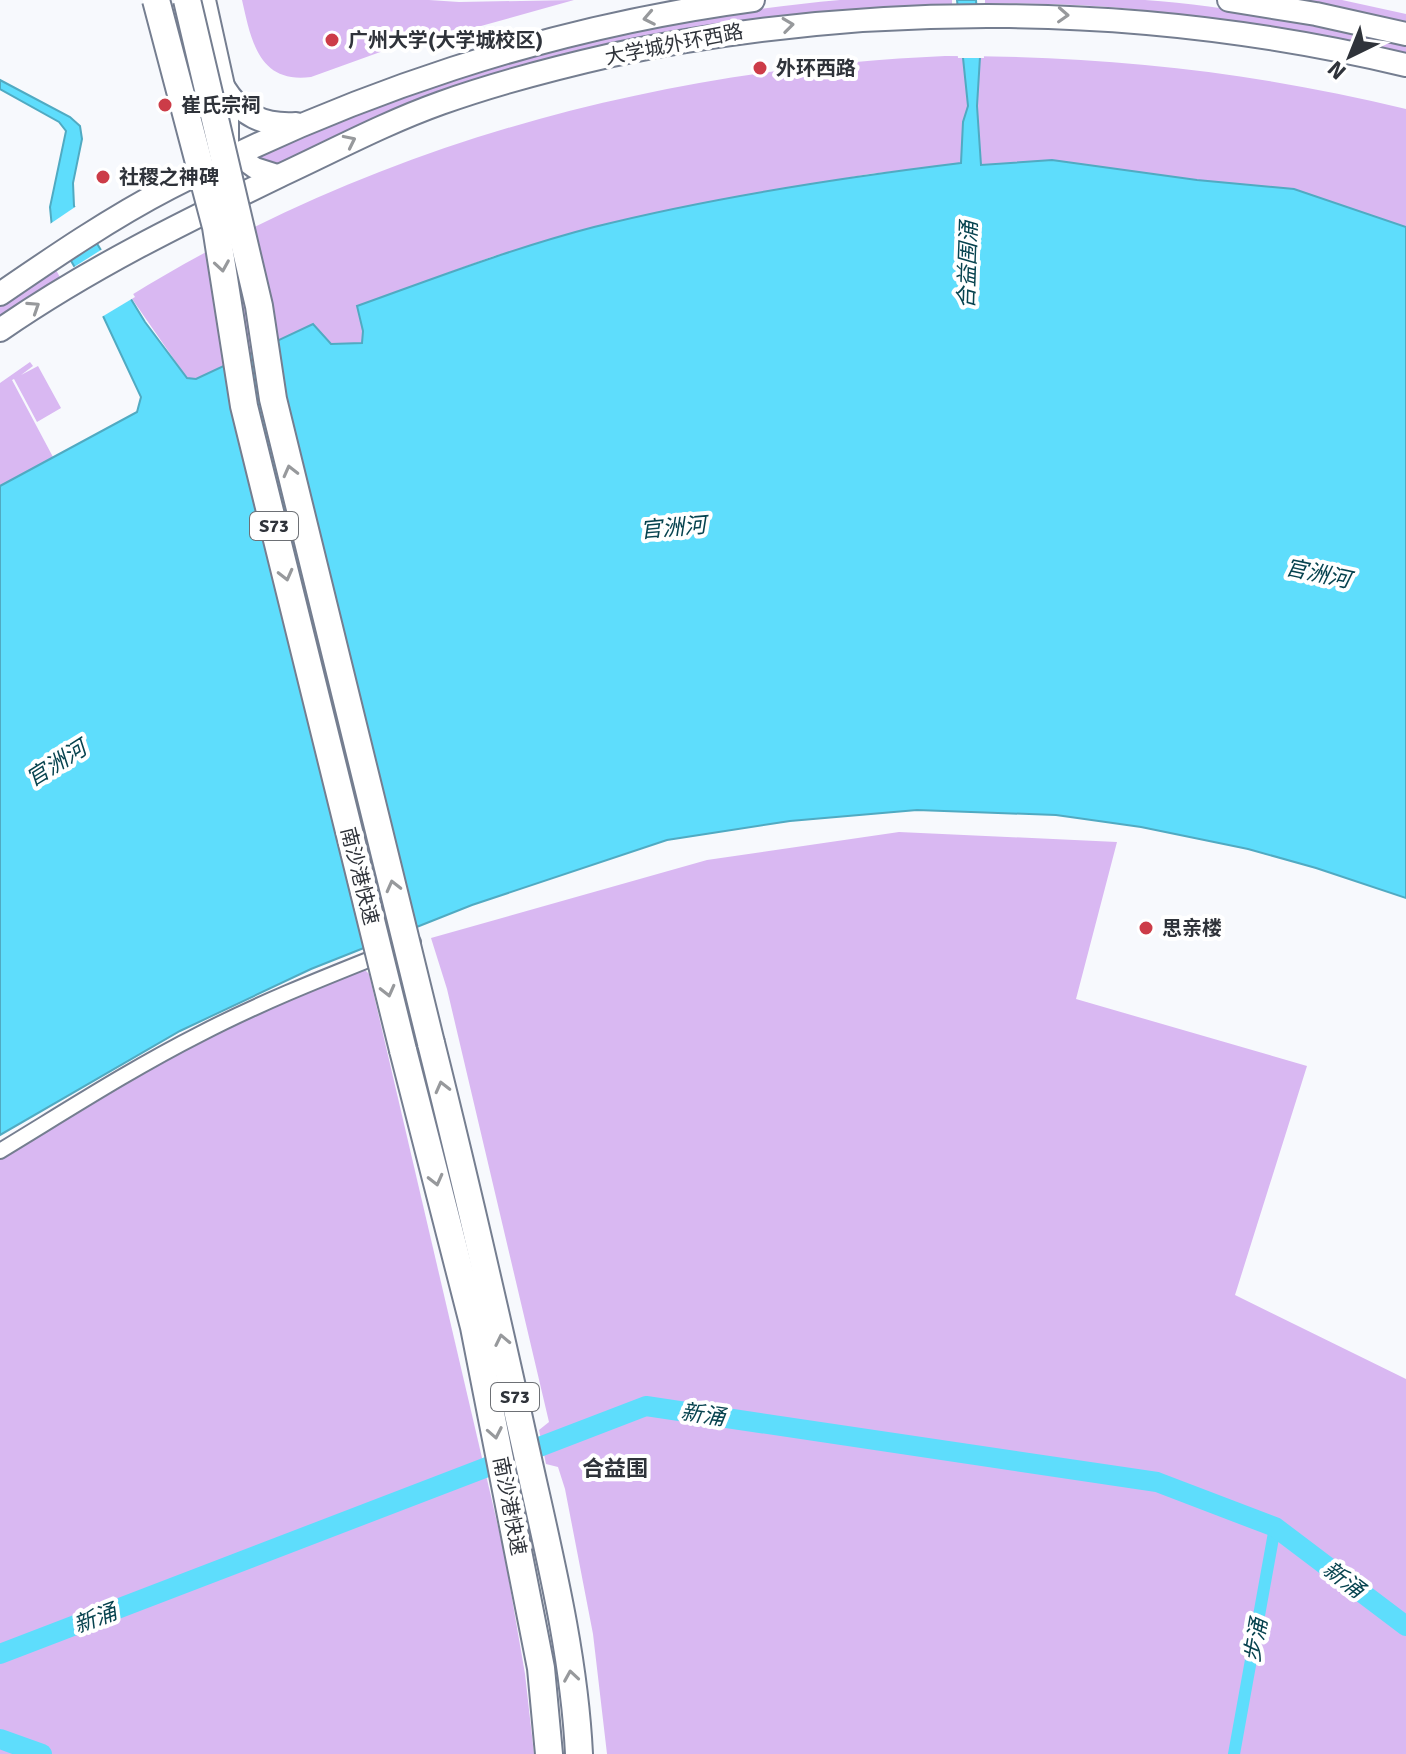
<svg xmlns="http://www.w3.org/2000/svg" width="1406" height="1754" viewBox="0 0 1406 1754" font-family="Signika,'Noto Sans SC',sans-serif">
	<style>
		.green { fill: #d9b8f2 }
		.water { fill: #5eddfc; stroke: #50aac2; stroke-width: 2 }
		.pier { fill: #f7f9fd }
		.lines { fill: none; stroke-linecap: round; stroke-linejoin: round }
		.canal { stroke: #5eddfc; stroke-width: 12 }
		.river { stroke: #5eddfc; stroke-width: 20 }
		.street-casing { stroke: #757e90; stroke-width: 18 }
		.secondary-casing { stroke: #757e90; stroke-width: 24 }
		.primary-casing { stroke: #757e90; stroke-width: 26 }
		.highway-casing { stroke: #757e90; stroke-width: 30 }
		.street { stroke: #fff; stroke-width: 14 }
		.secondary { stroke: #fff; stroke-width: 20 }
		.primary { stroke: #fff; stroke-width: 22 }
		.highway { stroke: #fff; stroke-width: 26 }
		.highway-bridge-casing { stroke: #757e90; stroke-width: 30; stroke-linecap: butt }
		.highway-bridge { stroke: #fff; stroke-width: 26 }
		.oneway { stroke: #97999c }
		.poi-dot { fill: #cc3c48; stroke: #fff; stroke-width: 3 }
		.labels { text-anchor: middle; stroke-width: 8; stroke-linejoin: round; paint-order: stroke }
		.shield { fill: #fff; stroke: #6d7075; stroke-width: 2 }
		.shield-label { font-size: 18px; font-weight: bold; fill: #2f333a }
		.poi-label { font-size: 20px; font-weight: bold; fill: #2f333a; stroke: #fff; text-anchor: start }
		.street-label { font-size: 20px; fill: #2f333a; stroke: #fff }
		.water-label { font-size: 22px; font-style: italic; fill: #07434f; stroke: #fff }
		.neighbourhood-label { font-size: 22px; font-weight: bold; fill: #2f333a; stroke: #fff }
	</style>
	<rect width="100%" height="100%" fill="#f7f9fd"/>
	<g class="green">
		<path d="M242,0h187l30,2 115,-2 -93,26 -48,7 -122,44c-53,7 -60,-38 -69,-77z"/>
		<path d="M840,0h112v4l-97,5 -153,18 -322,91 -117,53 -18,-9c65,-29 130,-57 197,-80 127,-43 264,-70 398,-82z"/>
		<path d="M985,0c53,0 107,0 160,0 88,6 175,26 261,44v10c-138,-30 -279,-54 -421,-50z"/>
		<path d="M1294,0h48l64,14v10z"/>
		<path d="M945,56c160,0 305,15 461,53v118l-112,-38 -333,-25 -92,10 -210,38 -165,44 -137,50 6,25v12l-32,1 -18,-20 -117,55 -9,-1 -57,-82c246,-152 527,-227 815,-240z"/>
		<path d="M56,270l5,9 -61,40v-13z"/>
		<path d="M30,362l3,4 -12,9 17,-9 23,42 -24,14 -23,-43 -2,1 41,77 -53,29v-103z"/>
		<path d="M899,832l218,10 -41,157 231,67 -72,229 171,84v375h-799l-14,-120 -28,-145 -7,-22 -12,-3 -7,-34 10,-8 -102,-433 -16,-51 276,-78z"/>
		<path d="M365,970l4,4 135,578 21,122 9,80h-534v-594l186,-112 64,-31z"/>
	</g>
	<path class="water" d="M957,0h19l4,57 -3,49 4,59 71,-5 145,20 97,9 112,38v671l-90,-30 -68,-19 -107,-22 -85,-12 -139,-5 -127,11 -123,19 -195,65 -161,64 -131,62 -180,104v-649l137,-74 4,-15 -38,-81 -51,-88 -2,-21 16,-76 -7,-9 -59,-33v-9l70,37 10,9 2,13 -9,44 1,23 71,116 42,56 9,1 117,-55 18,20 31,-1 1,-12 -6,-25c78,-28 156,-58 237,-79 120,-30 244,-49 367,-64l2,-41 5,-16z"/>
	<g class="pier">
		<path d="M953,4h28l3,54h-26z"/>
		<path d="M78,205l22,36 -33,22 -20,-37z"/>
		<path d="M104,248l31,49 -35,21 -29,-49z"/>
	</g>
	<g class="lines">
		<path class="canal" d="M1234,1754l41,-227"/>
		<g class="river">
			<path d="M0,1654l646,-248 511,76 118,45 131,99"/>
			<path d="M0,1739l42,15"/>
		</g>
		<defs>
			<path id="street" d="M0,1151c66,-40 131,-82 200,-117 69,-36 141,-63 213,-92"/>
			<g id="secondary">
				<path d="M205,0l23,104v45"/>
				<path d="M226,147l29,21 25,8"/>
			</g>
			<g id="primary">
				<path d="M1229,0l87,14 90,20"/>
				<path d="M224,88c17,27 39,38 72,36"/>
				<path d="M0,294c54,-37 111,-76 169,-106 182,-95 381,-161 584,-188"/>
				<path d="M0,330c90,-62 182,-107 279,-154 54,-25 106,-53 162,-73 56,-20 114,-35 171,-48 262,-55 533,-52 794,10"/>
			</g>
			<g id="highway">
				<path d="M431,1043c34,136 65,271 95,407 22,100 48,201 53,304"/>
				<path d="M403,1050l71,277 67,341 8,86"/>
			</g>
		</defs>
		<use href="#street" class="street-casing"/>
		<use href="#secondary" class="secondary-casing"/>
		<use href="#primary" class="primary-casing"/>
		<use href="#highway" class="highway-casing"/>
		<use href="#street" class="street"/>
		<use href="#secondary" class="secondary"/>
		<use href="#primary" class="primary"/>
		<use href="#highway" class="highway"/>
		<defs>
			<g id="highway-bridge">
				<path d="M156,0l60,227 28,179 159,644"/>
				<path d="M187,0l72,306 14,93 158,644"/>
			</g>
		</defs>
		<use href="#highway-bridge" class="highway-bridge-casing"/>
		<use href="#highway-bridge" class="highway-bridge"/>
	</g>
	<defs><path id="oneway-chevron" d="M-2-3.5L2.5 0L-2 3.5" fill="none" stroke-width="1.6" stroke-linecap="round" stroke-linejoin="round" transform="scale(2)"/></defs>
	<g class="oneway">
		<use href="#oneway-chevron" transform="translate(1063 15) rotate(3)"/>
		<use href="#oneway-chevron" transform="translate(649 18) rotate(169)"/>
		<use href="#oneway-chevron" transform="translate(788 25) rotate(-7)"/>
		<use href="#oneway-chevron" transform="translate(350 141) rotate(-26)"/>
		<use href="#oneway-chevron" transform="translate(222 266) rotate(81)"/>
		<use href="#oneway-chevron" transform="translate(34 307) rotate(-33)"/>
		<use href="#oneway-chevron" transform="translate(290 471) rotate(-104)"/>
		<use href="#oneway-chevron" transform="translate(286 575) rotate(76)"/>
		<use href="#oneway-chevron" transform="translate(393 886) rotate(-104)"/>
		<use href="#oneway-chevron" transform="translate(388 991) rotate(76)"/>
		<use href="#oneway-chevron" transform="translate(442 1087) rotate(-104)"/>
		<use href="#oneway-chevron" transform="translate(436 1180) rotate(76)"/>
		<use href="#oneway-chevron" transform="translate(502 1340) rotate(-102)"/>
		<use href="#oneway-chevron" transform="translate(495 1433) rotate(79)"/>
		<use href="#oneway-chevron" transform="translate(571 1676) rotate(-99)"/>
	</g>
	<g class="poi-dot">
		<circle cx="332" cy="40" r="8"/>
		<circle cx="760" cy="68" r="8"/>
		<circle cx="165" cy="105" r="8"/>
		<circle cx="103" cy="177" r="8"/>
		<circle cx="1146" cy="928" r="8"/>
	</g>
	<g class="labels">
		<g class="shield">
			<rect x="250" y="512" width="48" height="28" rx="6"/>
			<rect x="491" y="1383" width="48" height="28" rx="6"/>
		</g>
		<g class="shield-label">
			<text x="274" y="532">S73</text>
			<text x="515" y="1403">S73</text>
		</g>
		<g class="poi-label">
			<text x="348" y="47">广州大学(大学城校区)</text>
			<text x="776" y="75">外环西路</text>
			<text x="181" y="112">崔氏宗祠</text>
			<text x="119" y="184">社稷之神碑</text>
			<text x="1162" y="935">思亲楼</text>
		</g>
		<g class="street-label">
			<text transform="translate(674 44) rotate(-11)" y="7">大学城外环西路</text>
			<text transform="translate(360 876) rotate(76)" y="7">南沙港快速</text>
			<text transform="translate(510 1506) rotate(79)" y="7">南沙港快速</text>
		</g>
		<g class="water-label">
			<text transform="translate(967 265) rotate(-88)" y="8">合益围涌</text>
			<text transform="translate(673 527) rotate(-5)" y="8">官洲河</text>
			<text transform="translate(1318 573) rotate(12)" y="8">官洲河</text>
			<text transform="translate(56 763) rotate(-32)" y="8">官洲河</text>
			<text transform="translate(703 1414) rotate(8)" y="8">新涌</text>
			<text transform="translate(1344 1579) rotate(37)" y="8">新涌</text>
			<text transform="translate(95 1618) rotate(-21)" y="8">新涌</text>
			<text transform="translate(1255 1640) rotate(-80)" y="8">步涌</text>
		</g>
		<g class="neighbourhood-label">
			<text x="615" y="1476">合益围</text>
		</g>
	</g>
	<g transform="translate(1350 56) rotate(223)" stroke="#ffffff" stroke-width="6" paint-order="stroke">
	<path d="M0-6L14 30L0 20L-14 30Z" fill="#2f333a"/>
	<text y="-12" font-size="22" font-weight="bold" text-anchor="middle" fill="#2f333a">N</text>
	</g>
</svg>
